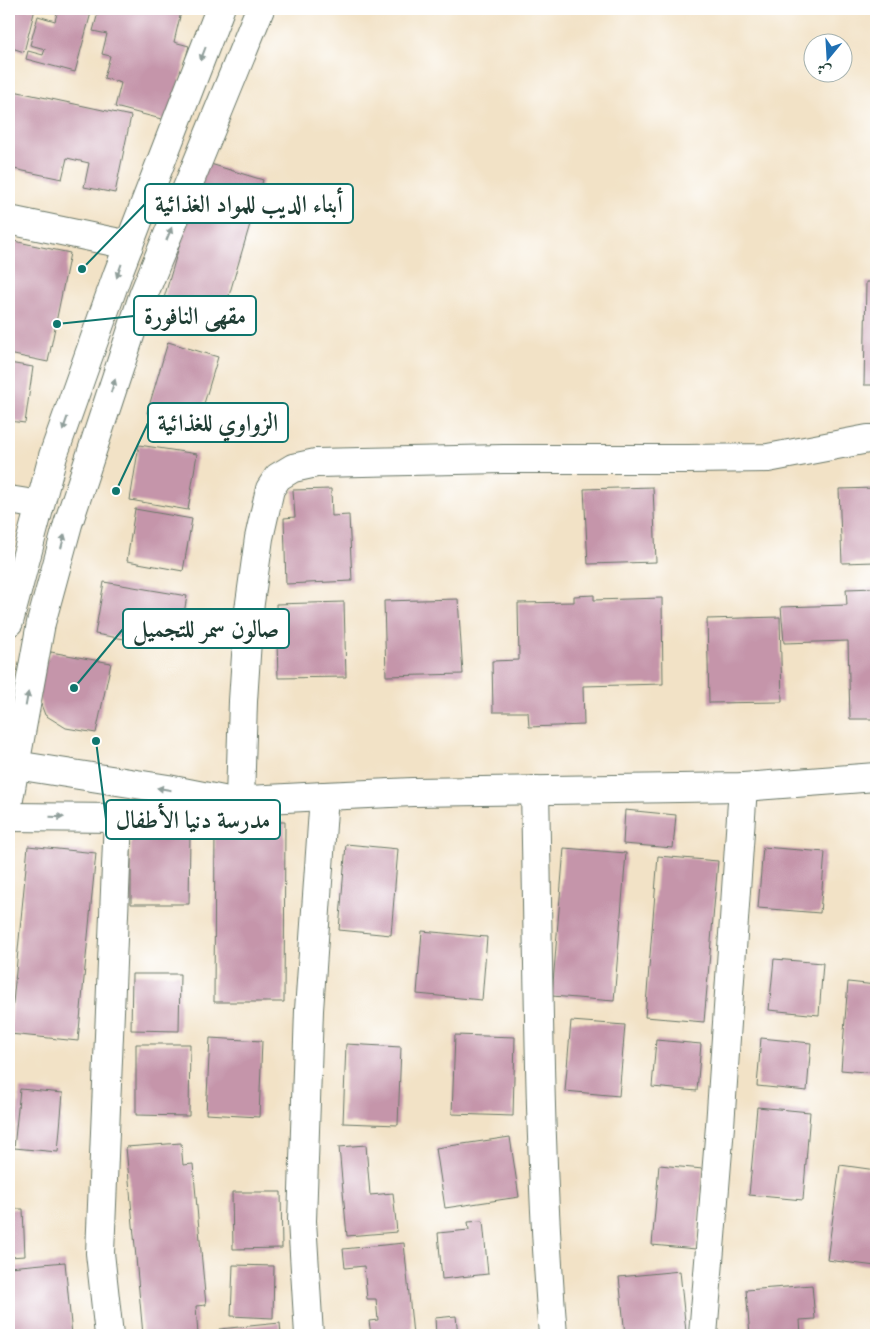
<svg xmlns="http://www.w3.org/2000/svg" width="885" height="1344" viewBox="0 0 885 1344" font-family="'EB Garamond',Amiri,serif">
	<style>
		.building { fill: #c595aa }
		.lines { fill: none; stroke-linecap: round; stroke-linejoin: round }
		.minor-casing { stroke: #697767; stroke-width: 30 }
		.minor { stroke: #fff; stroke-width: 28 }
		.oneway { fill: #8f9e9a }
		.leader { fill: none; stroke: #0f766e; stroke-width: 2 }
		.callout-dot { fill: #0f766e; stroke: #fff; stroke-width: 2 }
		.callout { fill: #fff; stroke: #0f766e; stroke-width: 2 }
		.callout-label { font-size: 24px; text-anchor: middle; font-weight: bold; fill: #1f3d34 }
	</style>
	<rect width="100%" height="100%" fill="#fff"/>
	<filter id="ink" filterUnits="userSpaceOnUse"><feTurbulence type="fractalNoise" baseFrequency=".02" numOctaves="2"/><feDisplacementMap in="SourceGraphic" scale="10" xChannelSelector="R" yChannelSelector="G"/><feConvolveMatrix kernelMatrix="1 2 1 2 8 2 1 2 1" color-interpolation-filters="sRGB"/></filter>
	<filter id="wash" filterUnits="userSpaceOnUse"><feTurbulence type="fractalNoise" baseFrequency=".0096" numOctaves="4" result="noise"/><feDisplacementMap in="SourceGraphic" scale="20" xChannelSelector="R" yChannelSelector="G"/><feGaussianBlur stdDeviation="1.12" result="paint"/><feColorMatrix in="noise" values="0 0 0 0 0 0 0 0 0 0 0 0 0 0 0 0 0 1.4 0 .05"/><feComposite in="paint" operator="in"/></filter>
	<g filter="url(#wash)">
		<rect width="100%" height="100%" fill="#f2e2c6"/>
		<g id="blocks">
			<g class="building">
				<path d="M10,9h25l-11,43 -15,-5v-32z"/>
				<path d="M58,9h34l-17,63 -49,-13 2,-8 15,4 2,-6 -15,-4 8,-29 17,5z"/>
				<path d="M99,9h44l6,1v-1h19l13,3 -7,30 15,4 -20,75 -54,-14 6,-24 -17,-5 6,-22 -8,-2 5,-20 -14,-3z"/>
				<path d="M9,90l122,26 -16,77 -31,-6 5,-24 -22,-5 -5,21 -53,-11z"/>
				<path d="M204,162l59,18 -45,153 -59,-18z"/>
				<path d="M9,240l61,13 -22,109 -39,-8z"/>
				<path d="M866,282h10v103h-12z"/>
				<path d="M168,342l50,15 -21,70 -50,-14z"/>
				<path d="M9,363l24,4 -8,56 -16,-2z"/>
				<path d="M139,445l58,9 -9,56 -58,-10z"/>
				<path d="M653,487l3,75 -68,2 -4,-75z"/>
				<path d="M876,488v74l-34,1 -3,-74z"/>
				<path d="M331,489l1,27 17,-1 3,66 -66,3 -2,-66 11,-1 -2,-27z"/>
				<path d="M135,509l57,10 -9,52 -56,-10z"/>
				<path d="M104,582l83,14 -9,52 -83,-14z"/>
				<path d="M876,588v131h-26l-2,-78 -64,2 -3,-36 66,-2 -1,-16z"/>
				<path d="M594,595v5l68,-2 1,86 -80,2 1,39 -55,2 -1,-15h-35l-1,-51 27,-1 -1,-57 56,-1v-6z"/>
				<path d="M458,599l5,75 -77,2 -2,-75z"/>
				<path d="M344,602l2,75 -68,1 -2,-74z"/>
				<path d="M780,617l2,85 -73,1 -2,-84z"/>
				<path d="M51,652l60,11 -15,70 -30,-5 -21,-13 -6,-16v-26z"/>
				<path d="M625,810l51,5 -3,33 -50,-4z"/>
				<path d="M215,821l70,1 -1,180h-70z"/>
				<path d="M131,835l59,1 -1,68h-58z"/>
				<path d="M346,844l52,5 -7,86 -52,-5z"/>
				<path d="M28,846l68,7 -18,188 -68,-7z"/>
				<path d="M763,847l62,5 -5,61 -62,-5z"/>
				<path d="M564,848l62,5 -12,148 -62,-5z"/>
				<path d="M658,856l60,5 -14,161 -59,-5z"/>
				<path d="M422,931l65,6 -5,63 -65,-6z"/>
				<path d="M774,959l49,4 -4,52 -50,-5z"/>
				<path d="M132,974h48l-1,57 -48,-1z"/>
				<path d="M848,982l28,3v88l-35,-3z"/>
				<path d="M571,1021l54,4 -6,71 -54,-5z"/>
				<path d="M455,1035l60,2 -2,79 -61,-2z"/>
				<path d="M210,1038l52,3 -3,76 -53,-3z"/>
				<path d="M761,1038l50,5 -4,48 -50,-5z"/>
				<path d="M656,1040l45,4 -4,47 -45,-4z"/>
				<path d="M136,1044h54l-1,72 -53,-1z"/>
				<path d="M346,1044l55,3 -3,78 -55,-2z"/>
				<path d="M20,1089l43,4 -5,59 -44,-4z"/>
				<path d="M757,1107l53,5 -7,88 -54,-5z"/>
				<path d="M510,1137l9,60 -74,11 -9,-60z"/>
				<path d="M181,1143l2,22 10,-1 13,141 -10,1 2,29h-55l-17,-188z"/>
				<path d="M366,1145l4,50 23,-2 4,39 -50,4 -8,-89z"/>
				<path d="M659,1165l44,4 -7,80 -44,-4z"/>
				<path d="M840,1165l36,5v96l-49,-6z"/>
				<path d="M232,1192h49l1,56 -49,1z"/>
				<path d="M9,1209h14l2,47 -16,1z"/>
				<path d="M483,1221l5,53 -46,5 -4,-46 31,-3 -1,-8z"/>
				<path d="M404,1243l9,92h-42l-2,-14 9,-1 -2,-21h-9l-3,-33 -19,2 -2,-19z"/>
				<path d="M65,1262l7,73h-63v-68z"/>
				<path d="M233,1265l41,1 -1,52 -42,-2z"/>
				<path d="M680,1271l6,61 -31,3h-30l-6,-58z"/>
				<path d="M812,1285l3,34 -15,1 1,15h-51l-4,-45z"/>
				<path d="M456,1316l2,19h-22l-1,-17z"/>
				<path d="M280,1323l1,12h-62v-6z"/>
			</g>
		</g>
	</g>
	<g filter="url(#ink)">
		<use href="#blocks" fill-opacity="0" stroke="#697767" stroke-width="1"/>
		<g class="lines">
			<defs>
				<g id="minor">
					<path d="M9,220l120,25"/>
					<path d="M9,500l31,5"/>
					<path d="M9,622l44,-166 65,-183 102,-264"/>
					<path d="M9,764l159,25 55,11"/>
					<path d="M535,790c4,182 3,364 18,545"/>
					<path d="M9,799l32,-176 27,-99 75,-228 117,-287"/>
					<path d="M240,800l3,-99 6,-91 10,-72 11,-49 8,-12 15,-9 23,-5 187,-4h185l80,-1 100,-19h8"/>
					<path d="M9,817l109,1 71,-7 40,-10 95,-5 89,-4 330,-5 133,-10"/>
					<path d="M109,1335l-9,-82 18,-435"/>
					<path d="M309,1335l-7,-114 7,-211 15,-214"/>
					<path d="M703,1335l17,-209 23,-339"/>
				</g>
			</defs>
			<use href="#minor" class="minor-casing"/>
			<use href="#minor" class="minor"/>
		</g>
		<defs><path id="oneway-solid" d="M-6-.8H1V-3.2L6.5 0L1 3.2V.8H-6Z" transform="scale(1.25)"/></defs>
		<g class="oneway">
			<use href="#oneway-solid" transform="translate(203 54) rotate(111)"/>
			<use href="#oneway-solid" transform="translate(169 234) rotate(-68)"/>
			<use href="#oneway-solid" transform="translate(119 271) rotate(110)"/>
			<use href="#oneway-solid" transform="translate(113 386) rotate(-72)"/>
			<use href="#oneway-solid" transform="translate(65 424) rotate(109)"/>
			<use href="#oneway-solid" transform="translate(63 541) rotate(-75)"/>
			<use href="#oneway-solid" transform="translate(27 699) rotate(-80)"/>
			<use href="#oneway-solid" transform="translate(164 789) rotate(-171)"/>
			<use href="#oneway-solid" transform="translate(57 817) rotate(1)"/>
		</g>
	</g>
	<path class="leader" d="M82 269L145 204M57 324L134 316M116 491L148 423M74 688L123 629M96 741L106 819"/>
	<g class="callout-dot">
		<circle cx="82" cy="269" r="5"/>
		<circle cx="57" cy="324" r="5"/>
		<circle cx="116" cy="491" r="5"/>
		<circle cx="74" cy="688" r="5"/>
		<circle cx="96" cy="741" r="5"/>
	</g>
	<g class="callout">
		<rect x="145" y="184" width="208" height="39" rx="5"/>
		<rect x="134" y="296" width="122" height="39" rx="5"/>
		<rect x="148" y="403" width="140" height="39" rx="5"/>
		<rect x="123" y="609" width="166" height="39" rx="5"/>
		<rect x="106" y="800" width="174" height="39" rx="5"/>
	</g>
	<g class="callout-label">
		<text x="249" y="212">أبناء الديب للمواد الغذائية</text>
		<text x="195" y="324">مقهى النافورة</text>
		<text x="218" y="431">الزواوي للغذائية</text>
		<text x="206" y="637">صالون سمر للتجميل</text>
		<text x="193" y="828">مدرسة دنيا الأطفال</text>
	</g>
	<rect width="885" height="1344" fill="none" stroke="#fff" stroke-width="30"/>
	<g transform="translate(828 58) rotate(198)"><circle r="24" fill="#ffffff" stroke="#a5b1ae"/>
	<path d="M0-4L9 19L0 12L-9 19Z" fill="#1f6fb2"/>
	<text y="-8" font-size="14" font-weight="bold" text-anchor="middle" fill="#1f3d34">ش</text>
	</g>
</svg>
